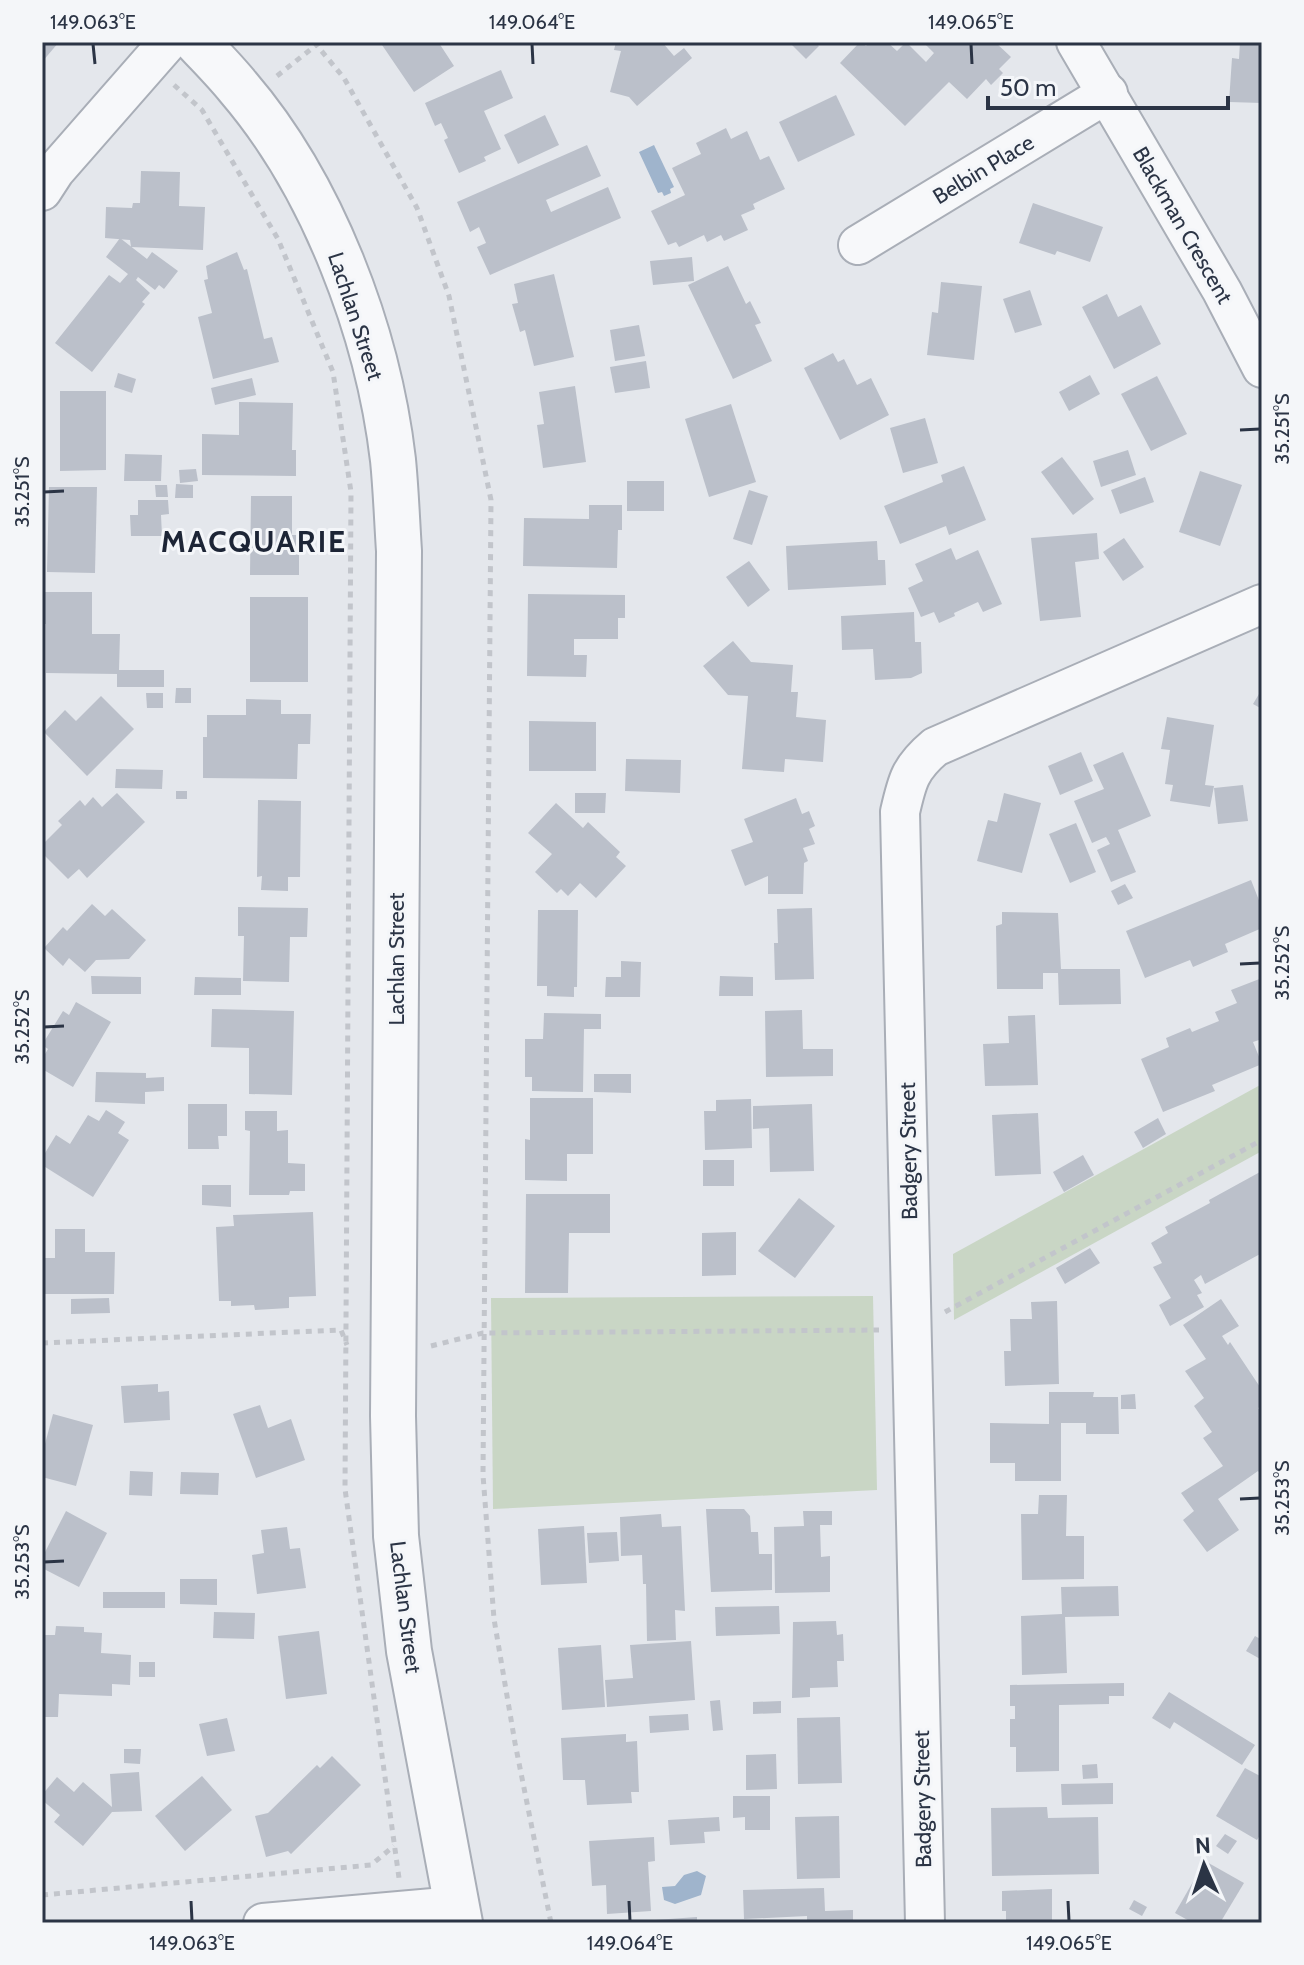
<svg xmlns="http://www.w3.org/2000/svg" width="1304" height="1965" viewBox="0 0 1304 1965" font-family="Cabin,sans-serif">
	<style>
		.green { fill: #c9d6c5 }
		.water { fill: #9fb4cc }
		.building { fill: #bbc0ca }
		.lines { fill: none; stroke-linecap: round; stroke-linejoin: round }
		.minor-casing { stroke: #a9aeb7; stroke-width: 42 }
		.tertiary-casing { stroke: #a9aeb7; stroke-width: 48 }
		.path { stroke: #c2c5cb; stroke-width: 5; stroke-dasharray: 6 6; stroke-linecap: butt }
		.minor { stroke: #f7f8fa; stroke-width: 38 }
		.tertiary { stroke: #f7f8fa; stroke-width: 44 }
		.ticks { fill: none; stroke: #2b3445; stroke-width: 3 }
		.labels { text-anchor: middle; stroke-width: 6; stroke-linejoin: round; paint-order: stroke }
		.street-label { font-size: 22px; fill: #2b3445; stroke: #f4f6f9 }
		.district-label { font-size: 30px; font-weight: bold; letter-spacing: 2px; fill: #1d2536; stroke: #f4f6f9 }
		.neatline { fill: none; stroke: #2b3445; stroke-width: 3 }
		.ticks-label { font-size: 20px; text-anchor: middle; fill: #2b3445 }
	</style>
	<rect width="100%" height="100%" fill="#e4e7ec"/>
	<g class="green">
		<path d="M1262,1084v67l-308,169 -1,-66z"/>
		<path d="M873,1296l4,194 -384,19 -2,-211z"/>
	</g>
	<g class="water">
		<path d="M654,145l20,42 -4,2 1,4 -7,3 -2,-4 -4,1 -19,-41z"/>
		<path d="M697,1871l9,5 -5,19 -26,9 -11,-4 -2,-13 13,-1 9,-11z"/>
	</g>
	<g class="building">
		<path d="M42,42h17l-17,20z"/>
		<path d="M380,42h55l2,3 2,-2 15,23 -40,26z"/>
		<path d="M616,42h46l12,14 10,-8 8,10 -55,48 -8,-9 -19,-5 11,-41 -7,-1z"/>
		<path d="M789,42h25l5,4 -13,13z"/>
		<path d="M860,42l6,4 4,-4h17l10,9 9,-9 20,20 8,-9 -11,-11h72l16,15 -12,12 4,4 -12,12 -5,-6 -19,20 -18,-17 -44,44 -65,-63z"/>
		<path d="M1240,42h22v61l-33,-1 3,-44 7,1z"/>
		<path d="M501,70l12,28 -29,13 17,38 -17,8 2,4 -27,12 -15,-33 4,-2 -7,-15 -6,3 -10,-23z"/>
		<path d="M836,95l19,40 -57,27 -19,-40z"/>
		<path d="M545,115l14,30 -41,19 -14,-29z"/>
		<path d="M726,128l5,11 16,-8 13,29 9,-4 16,33 -32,15 2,5 -14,6 7,15 -24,11 -3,-6 -14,7 -3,-7 -25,12 -3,-5 -8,3 -17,-34 34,-16 -13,-27 29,-14 -5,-11z"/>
		<path d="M587,145l14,31 -55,24 5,12 57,-25 13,31 -131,57 -13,-28 9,-4 -7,-16 -9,5 -13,-30z"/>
		<path d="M141,171l39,1 -1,34 26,1 -2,43 -72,-3 -1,-7 -25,-2 1,-31 26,1 1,-5h7z"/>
		<path d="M1033,203l70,24 -13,35 -33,-11 -2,4 -36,-12z"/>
		<path d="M120,238l27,21 5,-7 26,19 -14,18 -5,-4 -4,5 -17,-13 -2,3 14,13 -8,9 3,2 -53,68 -37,-29 54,-68 11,8 8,-9 -22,-17z"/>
		<path d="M237,252l7,18 3,-1 17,70 8,-2 7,25 -66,17 -15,-62 14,-4 -8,-33 4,-1 -2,-13z"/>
		<path d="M692,257l2,24 -41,4 -3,-24z"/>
		<path d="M728,266l18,38 4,-3 11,22 -6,2 17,36 -39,18 -45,-94z"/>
		<path d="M554,274l20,83 -40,9 -9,-36 -5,2 -8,-28 6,-1 -4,-19z"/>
		<path d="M941,282l41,4 -8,74 -47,-5 5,-43 6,1z"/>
		<path d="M1030,290l12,35 -27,8 -12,-34z"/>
		<path d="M1107,294l11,23 23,-12 20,39 -47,25 -32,-62z"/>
		<path d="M639,325l6,31 -30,5 -5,-31z"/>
		<path d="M833,353l5,9 6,-3 13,26 14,-7 18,37 -49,25 -36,-72z"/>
		<path d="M646,361l4,27 -35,5 -5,-26z"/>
		<path d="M118,373l18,6 -4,14 -18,-6z"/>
		<path d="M1090,375l10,19 -31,17 -10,-19z"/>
		<path d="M1157,376l30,58 -36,17 -30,-57z"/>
		<path d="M252,378l4,17 -41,10 -4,-17z"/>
		<path d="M575,386l11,76 -43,6 -6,-43 7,-1 -5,-32z"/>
		<path d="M60,391h46v79l-46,1z"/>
		<path d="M239,402l54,1 -1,47h4v26l-94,-1v-41l37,1z"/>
		<path d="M731,404l25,78 -47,15 -24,-78z"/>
		<path d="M925,418l13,45 -35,10 -13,-45z"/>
		<path d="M1128,450l8,25 -35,12 -8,-26z"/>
		<path d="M125,454l37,1 -1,26h-37z"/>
		<path d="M1062,457l32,42 -21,16 -32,-43z"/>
		<path d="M964,466l22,54 -37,15 -3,-9 -46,18 -16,-38 59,-24 -2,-7z"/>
		<path d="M196,469l2,12 -18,2 -1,-13z"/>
		<path d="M1200,471l42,14 -22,61 -41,-14z"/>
		<path d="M1145,477l9,25 -34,12 -9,-24z"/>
		<rect x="627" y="481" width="37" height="30"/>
		<path d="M176,484l17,1v13h-18z"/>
		<path d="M155,485h12l1,12h-12z"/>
		<path d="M49,487h48l-2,86 -48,-1z"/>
		<path d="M749,490l19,6 -16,49 -19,-6z"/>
		<path d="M251,496h41v39h7v40h-49z"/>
		<path d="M138,500h30l1,14 -8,1 1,21h-31l-1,-21h8z"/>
		<path d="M589,505h33v25h-4l-1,38 -94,-2 1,-48 65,1z"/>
		<path d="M1097,533l2,26 -24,3 6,55 -41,4 -9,-83z"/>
		<path d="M1124,538l20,29 -21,14 -20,-29z"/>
		<path d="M877,541l1,19h7l1,25 -98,5 -2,-44z"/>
		<path d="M951,548l5,12 22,-10 24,54 -19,8 -5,-10 -24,11 1,3 -16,7 -5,-11 -13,5 -13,-29 15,-7 -8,-17z"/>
		<path d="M749,561l21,29 -22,17 -22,-30z"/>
		<path d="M42,592h50v42h28l-1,36h45v17h-47v-13l-71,-1v-49h-4z"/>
		<path d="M528,594l97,1v23h-7v21h-44v16h13l-1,22 -59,-1z"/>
		<rect x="250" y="597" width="58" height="85"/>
		<path d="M914,612l1,30h6l1,31 -11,5 -36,2 -2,-31 -31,1 -1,-34z"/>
		<path d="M733,641l18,21 42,3 -2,27h7l-2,25 30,3 -3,42 -38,-3 -1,13 -42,-3 6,-73 -20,-1 -25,-29z"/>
		<path d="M176,688h15v15h-16z"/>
		<path d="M1262,689v20l-9,-5z"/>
		<path d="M146,693h17v15h-16z"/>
		<path d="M101,696l33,33 -47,47 -43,-44 21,-22 11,11z"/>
		<path d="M246,699l35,1v14h30l-1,30h-12l-1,35 -94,-1v-41h4v-22h39z"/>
		<path d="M1167,717l47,8 -9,60 9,1 -4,21 -40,-6 3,-16 -8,-1 5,-34 -9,-1z"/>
		<path d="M529,721l67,1v49h-67z"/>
		<path d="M1081,752l12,29 -33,14 -12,-29z"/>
		<path d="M1123,752l28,64 -33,14 18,42 -25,10 -14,-32 13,-6 -4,-7 -14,6 -18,-42 30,-12 -11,-24z"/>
		<path d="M626,759l55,1 -1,33 -55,-2z"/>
		<path d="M116,769l47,1 -1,19 -47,-1z"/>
		<path d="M1243,785l5,36 -30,3 -4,-36z"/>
		<rect x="176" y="791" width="11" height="8"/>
		<path d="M117,793l28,29 -58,56 -8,-9 -11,10 -26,-26v-8l20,-20 -4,-4 22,-21 5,6 8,-9 9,10z"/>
		<path d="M575,793h31l-1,20h-30z"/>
		<path d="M1004,793l37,10 -19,70 -45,-12 11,-41 9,2z"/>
		<path d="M796,798l6,16 7,-3 6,15 -6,3 6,15 -12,4 5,13 -4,2 -1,31h-35v-18l-23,10 -14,-36 22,-8 -9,-23z"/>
		<path d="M258,800l43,1 -1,76h-12v14l-27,-1 1,-14 -5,1z"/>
		<path d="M556,803l27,25 5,-6 32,30 -4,5 10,9 -30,32 -16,-15 -12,13 -7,-7 -4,4 -22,-21 17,-18 -24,-21z"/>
		<path d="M1076,823l20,49 -26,11 -21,-49z"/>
		<path d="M1251,880l11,28v20l-37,16 3,8 -35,15 -3,-7 -45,18 -19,-47z"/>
		<path d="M1125,884l8,14 -15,7 -7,-14z"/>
		<path d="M92,904l13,12 7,-7 34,31 -17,19 -33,1 -11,12 -16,-14 -6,8 -19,-18 19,-21 4,4z"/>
		<path d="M238,907l70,1 -1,29h-17l-1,45 -46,-1 1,-45h-6z"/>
		<path d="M812,908l2,71 -39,1 -1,-37h4l-1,-34z"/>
		<path d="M538,910h40l-1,77h-3v10l-27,-1v-10h-10z"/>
		<path d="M1002,912l56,1 3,56h59l1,35 -62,1 -1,-32h-15v16h-46l-1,-63 6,-2z"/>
		<path d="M621,961l20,1 -1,35h-35l1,-20h15z"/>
		<path d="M91,976l50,1v17h-49z"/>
		<path d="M720,976l33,1v19h-34z"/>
		<path d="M195,977l46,1v17h-47z"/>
		<path d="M1262,978v61l-9,3 9,22 -50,21 3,6 -52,21 -22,-53 28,-12 -3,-9 24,-10 2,4 27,-11 -4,-9 22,-9 -6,-13z"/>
		<path d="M76,1002l35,20 -38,65 -31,-18v-10l6,-10 -6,-4 21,-34 6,4z"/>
		<path d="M212,1009l82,2 -2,84 -43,-1v-46l-38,-1z"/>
		<path d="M802,1010l1,39h30v27l-67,1 -1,-66z"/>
		<path d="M544,1013l57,1v15h-17l-1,63 -51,-1v-14h-7v-38h18z"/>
		<path d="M1035,1015l3,70 -53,1 -2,-42 26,-1 -1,-27z"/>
		<path d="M96,1072l50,1v5l18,-1v14l-19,1v12l-50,-2z"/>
		<path d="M594,1074h37v19l-37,-1z"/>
		<path d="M530,1098h63v56h-26v27l-42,-1v-41l5,1z"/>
		<path d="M751,1099l1,49 -47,2 -1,-39h12v-11z"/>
		<path d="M188,1104h39v32h-9l1,13h-31z"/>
		<path d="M812,1104l2,67 -44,1 -1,-44 -16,1v-23z"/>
		<path d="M106,1110l19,12 -7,11 11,7 -36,57 -51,-32v-7l14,-23 14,9 18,-29 11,6z"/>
		<path d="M245,1111h32v20l11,-1v33l17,1v27h-15l-1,4h-40l1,-64 -5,-1z"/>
		<path d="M1038,1113l3,61 -46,2 -3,-61z"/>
		<path d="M1158,1118l8,16 -23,14 -9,-16z"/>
		<path d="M1083,1155l11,20 -30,17 -11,-20z"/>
		<rect x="703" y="1160" width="31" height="26"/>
		<path d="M1260,1172l2,5v76l-57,31 -4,-9 -7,5 8,13 -5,2 7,12 -34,19 -11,-21 12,-7 -18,-31 9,-4 -11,-20 17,-10 -3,-6 45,-24 -1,-3z"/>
		<path d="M202,1185h29v22l-29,-2z"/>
		<path d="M526,1194h84v39h-41l-1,60h-43z"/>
		<path d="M799,1198l36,28 -40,52 -37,-27z"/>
		<path d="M313,1212l3,84 -27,1v11l-34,2 -1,-5 -23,1v-5h-12l-3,-74 18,-1 -1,-11z"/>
		<path d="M55,1229h30v23h30l-1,42h-72v-36h13z"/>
		<path d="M736,1232v43l-34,1v-43z"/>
		<path d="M1090,1248l10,15 -35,21 -9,-16z"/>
		<path d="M109,1298l1,15 -39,1v-15z"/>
		<path d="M1221,1299l18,27 -17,10 6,9 2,-3 32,48v16l-4,2 4,5v31l-2,2 2,3v27l-4,-5 -40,28 21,31 -32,22 -24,-32 11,-9 -13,-18 42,-27 -20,-28 9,-6 -18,-26 10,-8 -19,-27 21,-12 -23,-34z"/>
		<path d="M1057,1301l2,83 -54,2 -1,-35h7l-1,-32h22l-1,-17z"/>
		<path d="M158,1384v8l11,-1 1,29 -46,3 -3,-37z"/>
		<path d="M1049,1392h45l-1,5h25l1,37h-33v-11h-25v58h-46v-18h-25v-40l59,1z"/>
		<path d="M1135,1394l1,15h-15v-14z"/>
		<path d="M260,1405l8,23 23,-9 14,41 -49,18 -23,-64z"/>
		<path d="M53,1414l40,11 -17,61 -34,-9v-22z"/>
		<path d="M130,1471l23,1 -1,24 -23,-1z"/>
		<path d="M181,1472l38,1 -1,22 -38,-1z"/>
		<path d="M1039,1495h28l-1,41h18v43l-62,1 -1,-66h17z"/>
		<path d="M706,1509h38l6,7 1,16h7l1,22h13v36l-61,2z"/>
		<path d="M66,1511l41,22 -28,54 -37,-19v-10z"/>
		<path d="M803,1511h29v14h-12l1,32 9,-1v36l-55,1 -1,-66 30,-1z"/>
		<path d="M661,1514l1,13 19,-1 4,85 -10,-1 1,30 -29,1 -1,-57h-3l-1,-29 -21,1 -1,-39z"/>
		<path d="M584,1526l3,57 -46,2 -3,-56z"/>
		<path d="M287,1527l3,22 10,-1 6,40 -49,6 -5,-39 12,-2 -3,-23z"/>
		<path d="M617,1532l2,29 -30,2 -2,-30z"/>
		<path d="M180,1579h37v26l-37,-1z"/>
		<path d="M1118,1586l1,30 -54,1 2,56 -45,2 -1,-59 41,-2 -1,-27z"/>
		<rect x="103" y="1592" width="62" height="16"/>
		<path d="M779,1606l1,28 -64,2 -1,-29z"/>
		<path d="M214,1612l41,1 -1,26 -41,-1z"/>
		<path d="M836,1621l1,14 6,-1 1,27h-7l1,26 -28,1v9l-18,1 1,-76z"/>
		<path d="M56,1626l28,1v5l18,1 -1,20 30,2 -1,30 -18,-1v12l-53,-2 -1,23h-16v-82h13z"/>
		<path d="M319,1631l8,63 -41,5 -8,-63z"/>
		<path d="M1255,1636l7,4v20l-16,-9z"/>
		<path d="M691,1641l4,59 -88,7 -2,-27 28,-2 -3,-33z"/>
		<path d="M601,1645l4,62 -43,3 -4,-62z"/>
		<rect x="139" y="1662" width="16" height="15"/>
		<path d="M1124,1683v13h-15v8l-50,1v66l-43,1v-25h-6v-28h5v-13h-5v-21z"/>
		<path d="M1169,1692l86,53 -13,20 -68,-43 -4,7 -18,-11z"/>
		<path d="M720,1700l3,30 -10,1 -3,-30z"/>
		<path d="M781,1701v12l-28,1v-12z"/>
		<path d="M688,1714l1,16 -39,3 -1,-17z"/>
		<path d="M840,1717l2,66 -44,1 -1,-66z"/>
		<path d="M227,1718l8,33 -28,5 -8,-32z"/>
		<path d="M626,1734v8l11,-1 2,51h-8l1,11 -45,2 -2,-25h-22l-2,-42z"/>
		<path d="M124,1749h17l-1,15 -16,-1z"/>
		<path d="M776,1754l1,35 -31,1v-35z"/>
		<path d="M332,1756l29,29 -70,69 -3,-3 -22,6 -11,-41 13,-3 49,-48 3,3z"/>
		<path d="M1097,1764l1,14 -15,1 -1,-14z"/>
		<path d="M1245,1768l17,9v55l-5,8 -41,-24z"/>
		<path d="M139,1772l3,39 -30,1 -29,34 -29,-24 6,-7 -18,-15v-5l15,-18 17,15 9,-10 29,25 -2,-33z"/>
		<path d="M202,1776l30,34 -47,41 -30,-35z"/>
		<path d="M1113,1783v21l-51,1 -1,-21z"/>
		<path d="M733,1796h37v34h-25v-13l-12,1z"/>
		<path d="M1047,1807l1,11 50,-1 1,57 -107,2 -1,-68z"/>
		<path d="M839,1816l1,62 -43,1 -2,-62z"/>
		<path d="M719,1817l1,14 -16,1 1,11 -35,2 -2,-25z"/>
		<path d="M1225,1834l12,7 -9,13 -12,-8z"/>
		<path d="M654,1837l1,24 -7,1 3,49 -44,3 -1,-29 -14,1 -3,-45z"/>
		<path d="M1205,1861l39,22 -24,40h-27l-18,-10z"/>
		<path d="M824,1888l1,23 28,-1v13h-46v-7l-63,3 -1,-29z"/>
		<path d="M1052,1889v34h-46v-12h-4v-20z"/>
		<path d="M1134,1900l13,7 -5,9 -13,-7z"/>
		<path d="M697,1917v6h-42v-3z"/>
	</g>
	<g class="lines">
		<defs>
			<g id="minor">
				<path d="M1076,42l146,249 40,77"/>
				<path d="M42,191l13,-20 113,-129"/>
				<path d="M858,245l250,-152"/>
				<path d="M263,1923l193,-17"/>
				<path d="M925,1923l-25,-1111c7,-31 10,-44 35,-65l327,-143"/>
			</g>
			<path id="tertiary" d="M197,42c14,15 28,29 41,45 85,99 140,245 155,373 3,30 4,61 6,91l-6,865 3,120 13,115 51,272"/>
		</defs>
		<use href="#minor" class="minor-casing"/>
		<use href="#tertiary" class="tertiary-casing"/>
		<g class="path">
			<path d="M314,42l30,36 73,130 32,88 42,204 -8,975 11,144 21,124 36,180"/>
			<path d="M277,76l43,-34"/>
			<path d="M174,85l28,25 76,129 55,133 18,120 -6,997 54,389"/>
			<path d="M945,1312l317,-172"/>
			<path d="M42,1343l299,-13 6,15"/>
			<path d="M431,1346l52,-13 396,-3"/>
			<path d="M42,1895l329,-30 23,-19"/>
		</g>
		<use href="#minor" class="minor"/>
		<use href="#tertiary" class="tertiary"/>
	</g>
	<path class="ticks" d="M93,44l2,20M532,44l1,20M971,44l1,20M1240,430l20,-1M44,492l20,-1M1240,964l20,-1M44,1027l20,-1M1240,1499l20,-1M44,1562l20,-1M191,1901l1,20M629,1901l1,20M1068,1901l1,20"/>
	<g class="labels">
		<g class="street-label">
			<text transform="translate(983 169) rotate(-31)" y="8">Belbin Place</text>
			<text transform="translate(1183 225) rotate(60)" y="8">Blackman Crescent</text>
			<text transform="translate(356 316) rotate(72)" y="8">Lachlan Street</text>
			<text transform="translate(396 959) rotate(-90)" y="8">Lachlan Street</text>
			<text transform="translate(908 1151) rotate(-91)" y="8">Badgery Street</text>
			<text transform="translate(406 1607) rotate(83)" y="8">Lachlan Street</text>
			<text transform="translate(922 1799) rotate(-91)" y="8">Badgery Street</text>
		</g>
		<g class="district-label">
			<text x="254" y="552">MACQUARIE</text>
		</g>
	</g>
	<rect width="1304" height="1965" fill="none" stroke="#f4f6f9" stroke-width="88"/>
	<g transform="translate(1204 1865) rotate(357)" stroke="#f4f6f9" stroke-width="6" paint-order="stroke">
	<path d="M0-6L14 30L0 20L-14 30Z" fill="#2b3445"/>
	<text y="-12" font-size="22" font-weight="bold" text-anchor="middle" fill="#2b3445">N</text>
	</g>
	<path d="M988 96v12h240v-12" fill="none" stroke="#2b3445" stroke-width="4"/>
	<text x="1000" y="96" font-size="24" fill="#2b3445" stroke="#f4f6f9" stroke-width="6" paint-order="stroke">50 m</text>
	<rect x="44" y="44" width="1216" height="1877" class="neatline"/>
	<g class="ticks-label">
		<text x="93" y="29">149.063°E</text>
		<text x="532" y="29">149.064°E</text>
		<text x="971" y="29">149.065°E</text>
		<text transform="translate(1282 429) rotate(-90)" y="7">35.251°S</text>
		<text transform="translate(22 492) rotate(-90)" y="7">35.251°S</text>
		<text transform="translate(1282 963) rotate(-90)" y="7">35.252°S</text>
		<text transform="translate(22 1027) rotate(-90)" y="7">35.252°S</text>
		<text transform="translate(1282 1498) rotate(-90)" y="7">35.253°S</text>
		<text transform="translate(22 1562) rotate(-90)" y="7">35.253°S</text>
		<text x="192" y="1950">149.063°E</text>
		<text x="630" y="1950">149.064°E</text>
		<text x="1069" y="1950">149.065°E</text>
	</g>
</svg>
